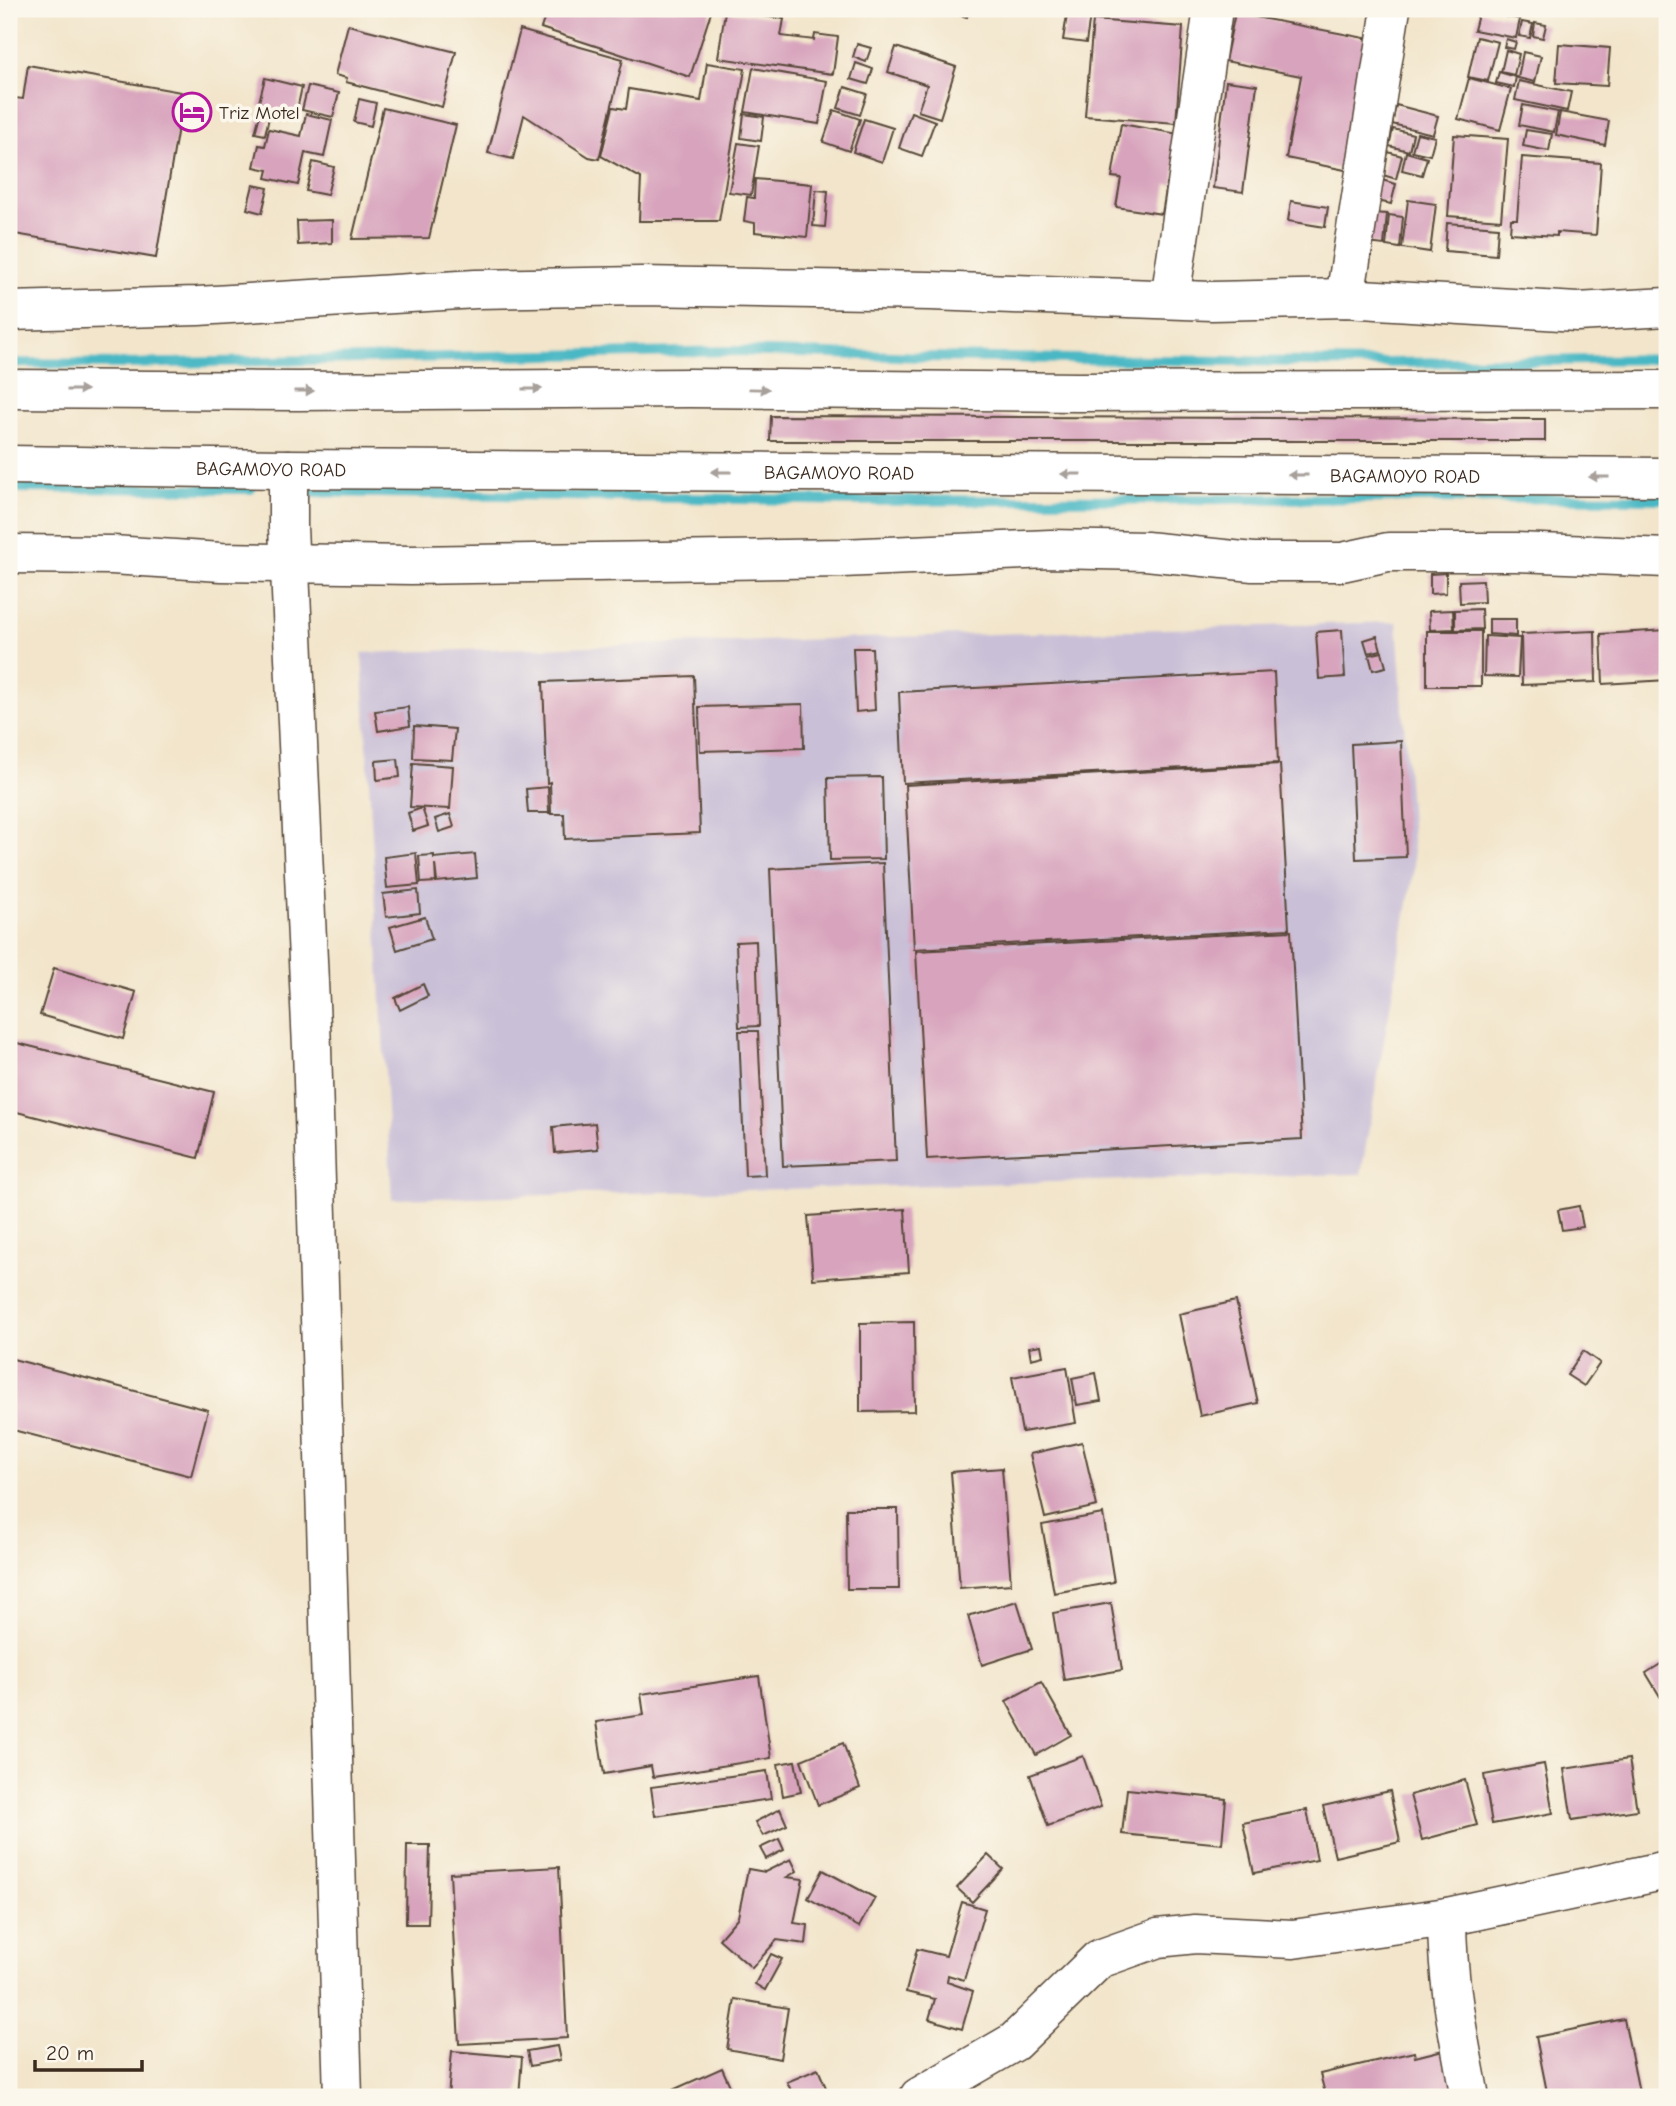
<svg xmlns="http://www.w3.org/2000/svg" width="1676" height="2106" viewBox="0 0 1676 2106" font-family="'Comic Neue',sans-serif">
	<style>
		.industrial { fill: #c9bfd7 }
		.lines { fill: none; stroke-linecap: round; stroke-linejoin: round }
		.stream { stroke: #4ab8c4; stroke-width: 10 }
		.building { fill: #d8a4bd }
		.minor-casing { stroke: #564638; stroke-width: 41 }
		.highway-casing { stroke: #564638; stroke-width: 41 }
		.minor { stroke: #fff; stroke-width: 38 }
		.highway { stroke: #fff; stroke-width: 38 }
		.oneway { fill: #a79f9a }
		.labels { text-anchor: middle; stroke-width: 7; stroke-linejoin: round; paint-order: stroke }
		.poi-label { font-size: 19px; fill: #3b2a1e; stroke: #fbf7ec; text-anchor: start }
		.street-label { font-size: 19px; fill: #3b2a1e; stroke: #fbf7ec }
	</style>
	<rect width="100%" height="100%" fill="#fbf7ec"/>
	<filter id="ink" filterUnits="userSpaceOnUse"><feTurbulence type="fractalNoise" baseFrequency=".0143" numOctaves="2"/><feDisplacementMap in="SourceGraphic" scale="14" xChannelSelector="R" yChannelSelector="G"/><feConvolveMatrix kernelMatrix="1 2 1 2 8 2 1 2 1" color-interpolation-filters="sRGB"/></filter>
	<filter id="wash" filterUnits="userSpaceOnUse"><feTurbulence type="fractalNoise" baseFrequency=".00686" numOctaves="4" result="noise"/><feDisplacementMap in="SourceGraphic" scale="28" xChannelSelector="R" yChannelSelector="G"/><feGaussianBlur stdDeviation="1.57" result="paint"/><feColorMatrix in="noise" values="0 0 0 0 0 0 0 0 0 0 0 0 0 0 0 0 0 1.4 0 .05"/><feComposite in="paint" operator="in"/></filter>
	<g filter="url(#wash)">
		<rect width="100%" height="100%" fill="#f2e5cb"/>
		<path class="industrial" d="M1397,622l17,246 -53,306 -969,25 -30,-546z"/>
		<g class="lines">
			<g class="stream">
				<path d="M9,363l117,1 607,-13 193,6 461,6 280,-4"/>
				<path d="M9,488l242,1"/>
				<path d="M315,492l547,9 553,-3 252,1"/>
			</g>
		</g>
		<g id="blocks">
			<g class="building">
				<path d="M548,9h164l-22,68 -149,-49z"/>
				<path d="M936,9h33l-2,8z"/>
				<path d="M1068,9h23l-5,34 -23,-3z"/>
				<path d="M1165,9h28v5z"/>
				<path d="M725,11l59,8 -3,17 33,4 1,-6 23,3 -5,37 -115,-16z"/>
				<path d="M1479,11l41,8 -4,19 -42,-8z"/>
				<path d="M1235,13l140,27 -25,131 -64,-13 15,-82 -76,-15z"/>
				<path d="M1093,20l90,7 -7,96 -91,-7z"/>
				<path d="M1522,22l11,2 -3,14 -11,-2z"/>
				<path d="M1535,23l11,2 -3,13 -10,-2z"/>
				<path d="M348,25l108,27 -14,55 -96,-25 1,-4 -12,-3z"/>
				<path d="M520,30l103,29 -24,100 -10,-2 -65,-42 -11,44 -25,-6z"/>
				<path d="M1477,37l21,5 -10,39 -20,-4z"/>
				<path d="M1506,39l10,3 -2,7 -10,-2z"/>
				<path d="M857,44l14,4 -5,14 -13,-5z"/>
				<path d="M1559,44l51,4 -3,38 -51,-3z"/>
				<path d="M896,47l60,20 -16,51 -22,-7 9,-26 -39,-13z"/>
				<path d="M1506,50l13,4 -5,21 -13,-3z"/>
				<path d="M1523,52l18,4 -6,26 -17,-4z"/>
				<path d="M707,63l38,6 -26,152h-80l2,-43 -40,-22 12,-49 13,2 3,-20 72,12z"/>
				<path d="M856,63l17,6 -5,15 -17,-5z"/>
				<path d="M28,65l153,27 -6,28 4,1 -23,137 -147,-25v-100l6,-35 8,1z"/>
				<path d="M753,68l74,13 -8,43 -74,-12z"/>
				<path d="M1499,72l17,5 -2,10 -18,-4z"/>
				<path d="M265,78l37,9 -6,27 -38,-8z"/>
				<path d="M1469,78l42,11 -11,41 -42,-11z"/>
				<path d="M1226,81l31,4 -14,107 -30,-4z"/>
				<path d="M1519,81l52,11 -4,19 -52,-11z"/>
				<path d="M308,86l31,7 -6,24 -31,-7z"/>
				<path d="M845,87l22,7 -7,21 -22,-7z"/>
				<path d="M359,99l17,4 -5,23 -17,-4z"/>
				<path d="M1396,105l42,11 -5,18 -41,-10z"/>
				<path d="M1523,105l35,7 -4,20 -35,-7z"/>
				<path d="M383,108l73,17 -27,113 -77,1z"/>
				<path d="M834,110l26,9 -11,32 -26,-9z"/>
				<path d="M261,111l9,2 -5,22 -10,-2z"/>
				<path d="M911,112l24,9 -13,35 -23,-8z"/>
				<path d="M1560,112l49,9 -4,24 -49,-10z"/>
				<path d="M306,114l26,6 -8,37 -19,-4 -7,32 -32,-7 2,-8 -14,-3 5,-22 6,1 4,-17 32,7z"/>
				<path d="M744,114l20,3 -3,24 -20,-3z"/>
				<path d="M864,119l29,9 -11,34 -29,-10z"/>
				<path d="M1121,124l58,10 -6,51 -6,-1 -5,30 -46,-7 5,-29 -9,-1z"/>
				<path d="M1393,129l20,5 -4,17 -20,-5z"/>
				<path d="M1526,130l26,4 -3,17 -26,-5z"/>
				<path d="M1417,133l18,4 -5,18 -18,-4z"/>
				<path d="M1454,135l54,4 -7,81 -53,-4z"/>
				<path d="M738,143l21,3 -8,49 -22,-3z"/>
				<path d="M1388,152l14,4 -6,23 -13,-4z"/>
				<path d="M1406,152l21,6 -5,17 -20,-5z"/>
				<path d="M1522,157l79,6 -5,72 -39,-3v4l-47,-3 1,-14h6z"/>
				<path d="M313,162l21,5 -7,28 -21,-4z"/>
				<path d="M755,179l57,5 -5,53 -52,-5v-9l-11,-2 3,-24 7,1z"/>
				<path d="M1378,179l18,5 -5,20 -18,-4z"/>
				<path d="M253,185l15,3 -6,25 -15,-4z"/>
				<path d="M816,190l12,1 -3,36 -12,-1z"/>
				<path d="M1408,200l28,4 -6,48 -28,-4z"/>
				<path d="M1291,201l37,6 -3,20 -37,-6z"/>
				<path d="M1371,213l16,1 -3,31 -17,-2z"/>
				<path d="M1389,215l14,2 -3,31 -14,-2z"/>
				<path d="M332,220v23l-34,2 -1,-24z"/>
				<path d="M1447,223l51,4 -2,28 -51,-4z"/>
				<path d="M771,416l774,3v22h-775z"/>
				<path d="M1446,573v20l-16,1v-20z"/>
				<path d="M1483,580l1,22 -24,1 -1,-22z"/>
				<path d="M1481,609l1,20 -27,1v-20z"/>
				<path d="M1453,610l1,19 -24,1 -1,-19z"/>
				<path d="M1489,619h27v17l-27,-2z"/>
				<path d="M1342,630l3,47 -26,2 -3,-47z"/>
				<path d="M1667,630v50l-64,4 -2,-50z"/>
				<rect x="1427" y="631" width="54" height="55"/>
				<path d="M1595,631l1,51 -74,3 -1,-51z"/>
				<path d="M1377,636l4,14 -13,3 -4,-13z"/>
				<path d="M1485,636l35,2 -2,39 -34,-1z"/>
				<path d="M853,648h19l3,62 -19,2z"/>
				<path d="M1382,652l4,15 -13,3 -4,-15z"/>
				<path d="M1274,672l4,91 -375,20 -4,-91z"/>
				<path d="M694,676l6,157 -135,6 -1,-25h-13l-1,-32 -3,1 -4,-101z"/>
				<path d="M803,704l1,44 -104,3 -1,-44z"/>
				<path d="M408,707l2,19 -32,5 -3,-20z"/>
				<path d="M414,726l41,3 -3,31 -39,-2z"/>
				<path d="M1401,741l5,116 -50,2 -5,-115z"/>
				<path d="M398,759l2,18 -23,3 -1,-19z"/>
				<path d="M413,763l40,3 -3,43 -40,-2z"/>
				<path d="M1280,764l9,165 -375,20 -9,-164z"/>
				<path d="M882,777l2,82 -54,1 -2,-82z"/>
				<path d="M548,787l1,26h-21l-2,-24z"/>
				<path d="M422,808l6,18 -15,5 -5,-18z"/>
				<path d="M450,814l4,13 -15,5 -4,-13z"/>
				<path d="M416,853l3,32 -32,3 -3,-31z"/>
				<path d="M475,854l2,24 -40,4 -2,-18 1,18 -15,1 -2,-27 15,-1v3z"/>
				<path d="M883,863l13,298 -113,5 -13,-297z"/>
				<path d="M418,890l2,23 -34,4 -3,-23z"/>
				<path d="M425,917l7,22 -35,11 -7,-23z"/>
				<path d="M1291,931l11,208 -375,20 -11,-208z"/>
				<path d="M756,941l3,85 -20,1 -3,-85z"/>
				<path d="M54,968l82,24 -13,47 -83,-24z"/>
				<path d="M423,984l5,12 -28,14 -5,-12z"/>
				<path d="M739,1031h19l7,144 -20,1z"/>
				<path d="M9,1041l205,51 -16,66 -189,-48z"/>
				<path d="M595,1123l3,26 -43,4 -2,-26z"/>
				<path d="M1579,1206l4,21 -21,3 -4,-20z"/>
				<path d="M905,1209l4,63 -96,7 -5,-63z"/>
				<path d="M1236,1301l22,102 -58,13 -21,-102z"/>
				<path d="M914,1322l1,89 -55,1v-89z"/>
				<path d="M1041,1345l2,11 -12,3 -2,-12z"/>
				<path d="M1583,1351l17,12 -16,23 -17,-11z"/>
				<path d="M9,1358l199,52 -17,66 -182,-47z"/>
				<path d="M1067,1367l9,56 -54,9 -10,-55z"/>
				<path d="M1096,1373l5,28 -24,4 -5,-27z"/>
				<path d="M1082,1442l15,64 -52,12 -15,-64z"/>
				<path d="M1002,1468l9,116 -51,4 -9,-116z"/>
				<path d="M846,1509h52l1,80h-52z"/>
				<path d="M1103,1514l11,68 -60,11 -12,-68z"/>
				<path d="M1017,1601l15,48 -50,16 -14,-49z"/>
				<path d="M1111,1603l11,67 -58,10 -11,-67z"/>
				<path d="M1667,1660v48l-21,-35z"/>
				<path d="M759,1676l12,82 -118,19 -2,-11 -47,8 -8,-52 48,-7 -3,-21z"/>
				<path d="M1041,1682l30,53 -35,20 -30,-54z"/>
				<path d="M843,1743l17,45 -42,17 -17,-45z"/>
				<path d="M1083,1756l18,51 -53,19 -18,-51z"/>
				<path d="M1629,1759l8,51 -65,10 -8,-51z"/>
				<path d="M795,1761l6,31 -18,4 -5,-32z"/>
				<path d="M1544,1764l9,49 -61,11 -8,-49z"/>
				<path d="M767,1771l4,28 -116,17 -4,-29z"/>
				<path d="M1465,1780l12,45 -55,15 -12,-45z"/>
				<path d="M1127,1789l99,10 -4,45 -100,-10z"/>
				<path d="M1390,1791l10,51 -65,15 -12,-51z"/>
				<path d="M780,1809l7,16 -24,11 -8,-14z"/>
				<path d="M1307,1810l10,50 -63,13 -11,-50z"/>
				<path d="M779,1839l5,11 -18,9 -6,-11z"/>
				<path d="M407,1845h23l-2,79h-22z"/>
				<path d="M988,1855l15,14 -31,33 -15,-14z"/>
				<path d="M791,1859l6,12 -10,6 16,2 -9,44 14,2 -2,19 -29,-4 -25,28 -33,-29 19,-22 10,-48 17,3z"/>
				<path d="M559,1867l8,171 -108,6 -9,-171z"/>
				<path d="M823,1870l52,28 -16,29 -51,-29z"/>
				<path d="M962,1902l23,7 -21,71 -16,-5 -1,7 26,9 -11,38 -33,-10 6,-20 -29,-7 11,-43 29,7z"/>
				<path d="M771,1954l11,5 -17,31 -10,-6z"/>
				<path d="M735,1999l53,9 -8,51 -53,-10z"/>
				<path d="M1624,2019l16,78h-92l-12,-60z"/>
				<path d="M557,2046l3,14 -30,6 -3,-15z"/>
				<path d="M1447,2049l10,48h-131l-6,-23 94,-22 1,5z"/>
				<path d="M452,2051l70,6 -3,40h-71z"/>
				<path d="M722,2068l13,29h-78z"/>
				<path d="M818,2069l9,21 -18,7h-15l-7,-15z"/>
			</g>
		</g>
	</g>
	<g filter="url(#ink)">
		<use href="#blocks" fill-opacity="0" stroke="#564638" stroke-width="2"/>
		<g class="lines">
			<defs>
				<g id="minor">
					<path d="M1345,298l46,-289"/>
					<path d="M1170,299l43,-290"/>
					<path d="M9,311l189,-5 278,-17 165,-3 289,5 282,10 133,-3 232,14 90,-5"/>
					<path d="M288,469v58l24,520 31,1050"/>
					<path d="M9,554l103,1 109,7 190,3 431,-7 209,-9 95,2 107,11h89l46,-10h128l151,6"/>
					<path d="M1447,1917c0,65 11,117 23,180"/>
					<path d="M919,2097l95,-55 85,-83 59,-21 37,-4 98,5 154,-22 220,-47"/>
				</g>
				<g id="highway">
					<path d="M9,389l289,2 391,-3 389,4 589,-2"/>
					<path id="s1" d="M9,465l279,4 1379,8"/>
				</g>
			</defs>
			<use href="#minor" class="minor-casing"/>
			<use href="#highway" class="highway-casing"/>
			<use href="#minor" class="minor"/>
			<use href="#highway" class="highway"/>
		</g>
		<defs><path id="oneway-solid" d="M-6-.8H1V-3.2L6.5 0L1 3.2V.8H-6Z" transform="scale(1.75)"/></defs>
		<g class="oneway">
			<use href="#oneway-solid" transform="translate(532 389)"/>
			<use href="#oneway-solid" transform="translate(759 389) rotate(1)"/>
			<use href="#oneway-solid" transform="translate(77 390)"/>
			<use href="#oneway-solid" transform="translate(304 391)"/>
			<use href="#oneway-solid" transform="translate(721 472) rotate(-180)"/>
			<use href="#oneway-solid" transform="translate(1071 474) rotate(-180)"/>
			<use href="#oneway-solid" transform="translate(1298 475) rotate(-180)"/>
			<use href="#oneway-solid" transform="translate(1599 477) rotate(-180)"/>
		</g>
	</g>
	<defs>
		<symbol id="hotel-ring" viewBox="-11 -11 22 22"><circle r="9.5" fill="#fbf7ec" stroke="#b5179e" stroke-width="1.5"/><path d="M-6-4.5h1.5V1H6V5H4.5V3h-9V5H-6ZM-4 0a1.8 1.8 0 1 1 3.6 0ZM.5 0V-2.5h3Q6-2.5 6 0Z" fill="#b5179e"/></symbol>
	</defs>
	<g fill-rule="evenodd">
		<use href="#hotel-ring" x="170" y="90" width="44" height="44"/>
	</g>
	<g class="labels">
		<g class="poi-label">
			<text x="219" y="119">Triz Motel</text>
		</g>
		<g class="street-label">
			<text dy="7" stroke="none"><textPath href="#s1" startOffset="262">BAGAMOYO ROAD</textPath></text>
			<text dy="7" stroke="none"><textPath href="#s1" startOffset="830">BAGAMOYO ROAD</textPath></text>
			<text dy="7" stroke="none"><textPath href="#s1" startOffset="1396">BAGAMOYO ROAD</textPath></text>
		</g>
	</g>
	<rect width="1676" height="2106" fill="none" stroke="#fbf7ec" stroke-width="35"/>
	<path d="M35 2060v10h107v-10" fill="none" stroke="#3b2a1e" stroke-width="3.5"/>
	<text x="46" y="2060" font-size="21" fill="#3b2a1e" stroke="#fbf7ec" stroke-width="5" paint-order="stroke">20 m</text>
</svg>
